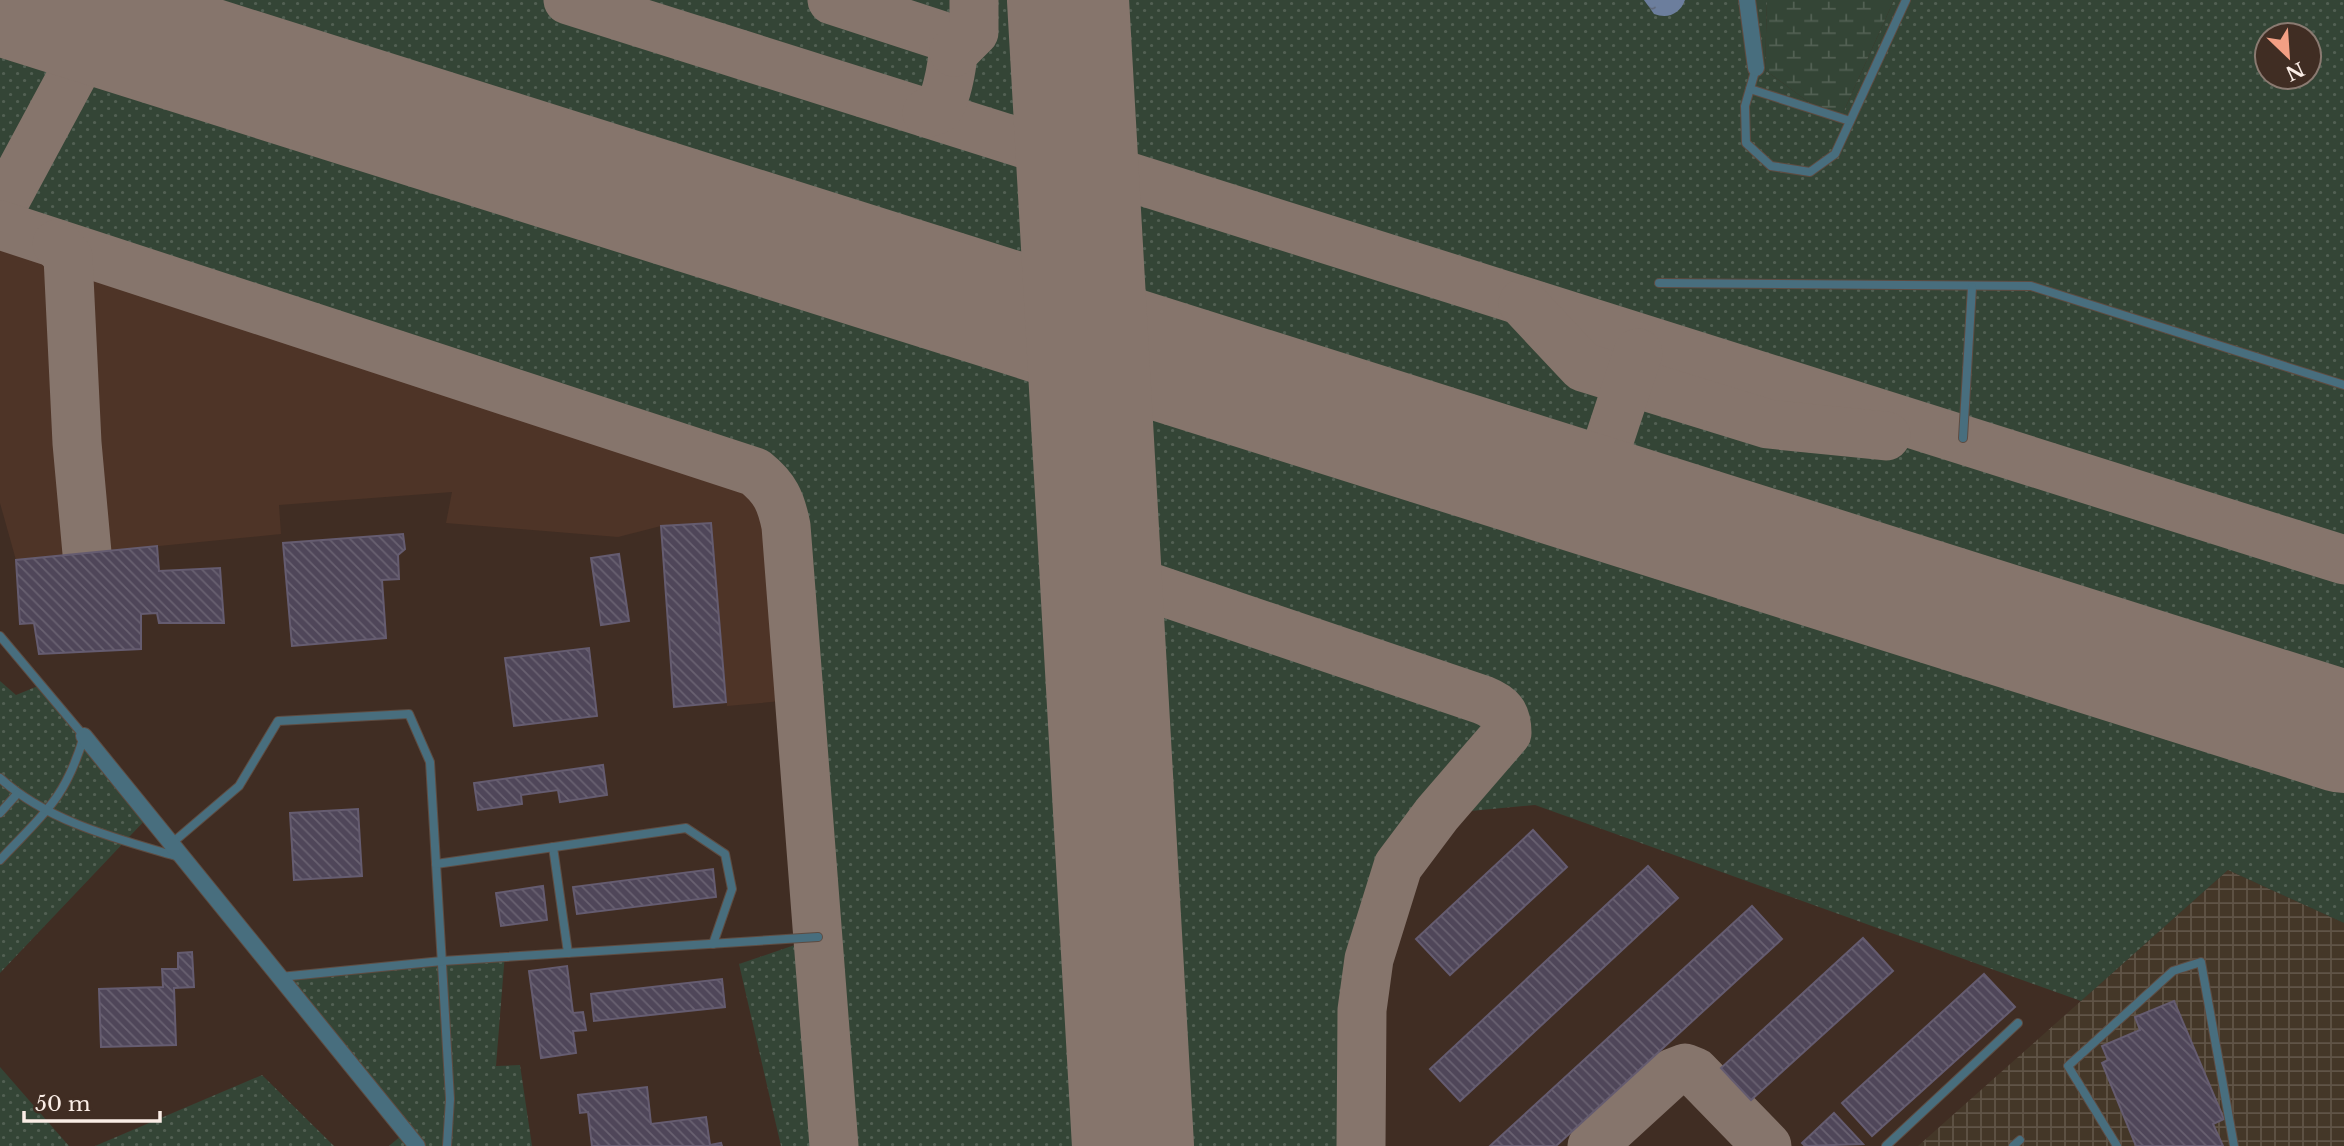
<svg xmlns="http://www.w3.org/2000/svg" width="2344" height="1146" viewBox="0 0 2344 1146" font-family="'Libre Baskerville',serif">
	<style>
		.built { fill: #4e3427 }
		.industrial { fill: url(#industrial-grid) }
		.grass { fill: url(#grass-dots); fill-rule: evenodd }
		.wetland { fill: url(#wetland-marsh) }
		.water { fill: url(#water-ripples) }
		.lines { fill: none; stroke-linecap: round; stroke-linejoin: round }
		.taxiway { stroke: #86756c; stroke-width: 49 }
		.runway { stroke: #86756c; stroke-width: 122 }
		.building { fill: url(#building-back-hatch); stroke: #655c70; stroke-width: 2 }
		.service-casing { stroke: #5e4c42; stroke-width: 10 }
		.minor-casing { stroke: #5e4c42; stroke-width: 18 }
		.service { stroke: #486e7e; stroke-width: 8 }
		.minor { stroke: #486e7e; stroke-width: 16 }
	</style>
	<defs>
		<pattern id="industrial-grid" width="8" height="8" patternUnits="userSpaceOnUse" patternTransform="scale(1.75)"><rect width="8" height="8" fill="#443728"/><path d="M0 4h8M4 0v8" fill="none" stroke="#605447"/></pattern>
		<pattern id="grass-dots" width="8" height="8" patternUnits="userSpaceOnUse" patternTransform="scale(1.75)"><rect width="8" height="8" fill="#344536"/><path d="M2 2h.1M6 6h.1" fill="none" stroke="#526053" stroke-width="1.8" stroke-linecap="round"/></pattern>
		<pattern id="wetland-marsh" width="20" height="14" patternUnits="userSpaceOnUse" patternTransform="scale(1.75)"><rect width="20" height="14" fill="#344536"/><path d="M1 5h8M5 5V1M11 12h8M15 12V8" fill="none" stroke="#526053"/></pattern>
		<pattern id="water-ripples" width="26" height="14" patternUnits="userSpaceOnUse" patternTransform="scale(1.75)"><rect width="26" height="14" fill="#6c7e9d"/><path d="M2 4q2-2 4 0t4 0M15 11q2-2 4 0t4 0" fill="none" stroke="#5f687a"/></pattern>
		<pattern id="building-back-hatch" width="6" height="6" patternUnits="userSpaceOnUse" patternTransform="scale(1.75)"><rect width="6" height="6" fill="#4f4659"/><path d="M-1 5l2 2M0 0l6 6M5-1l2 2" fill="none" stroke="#696171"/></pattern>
	</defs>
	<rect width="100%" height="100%" fill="#402d23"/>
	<path class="built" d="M0,209l770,251 15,10 9,15 4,21 17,192 -88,8 -16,-183 -50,3 -43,11 -172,-14 6,-31 -173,13 2,29 -265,26 -16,-57z"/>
	<path class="industrial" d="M2228,870l116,53v223h-426z"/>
	<g class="grass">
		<path d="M0,0h1767l-2,70 73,54 56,-124h450v923l-116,-53 -147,131 -546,-196 -75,7 -62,54 -29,93 -7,51 -1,136h-580l-42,-182 79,-27 -3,-239 -17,-192c-4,-22 -9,-33 -28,-46l-770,-251zM2267,35h42v42h-42z"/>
		<path d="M0,681l16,14 22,-9 111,130 -149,157z"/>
		<path d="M505,953l-9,113 24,-1 12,81h-143l13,-11 -119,-154z"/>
		<path d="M0,1067l69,79h-69z"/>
		<path d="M262,1075l72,71h-239z"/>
	</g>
	<path class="wetland" d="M1767,0h127l-56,124 -73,-54z"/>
	<path class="water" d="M1644,0h41c-5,14 -17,19 -31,14z"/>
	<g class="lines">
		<g class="taxiway">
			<path d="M568,0l1776,560"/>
			<path d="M832,0l120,39c5,9 -6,64 -14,70 -3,2 -8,3 -11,4"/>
			<path d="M954,52l20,-20v-32"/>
			<path d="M0,210l113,-210"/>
			<path d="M0,225l755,247c20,16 26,29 31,54l48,620"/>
			<path d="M57,244l11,13 9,186 10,110"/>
			<path d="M1523,303l60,64 185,57 118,12"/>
			<path d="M1591,495l47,-142"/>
			<path d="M1099,570l384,130c17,7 24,13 24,33l-70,81 -39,52 -29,93 -7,51 -1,136"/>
			<path d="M1592,1146l80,-73 13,-5 10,4 72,74"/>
		</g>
		<g class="runway">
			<path d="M20,0l2324,732"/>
			<path d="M1068,0l65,1146"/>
		</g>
	</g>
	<g class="building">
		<path d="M711,523l15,179 -52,5 -13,-181z"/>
		<path d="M403,534l2,15 -7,6 1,24 -17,1 4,58 -94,8 -9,-103z"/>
		<path d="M157,546l2,25 61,-3 4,55h-65l-2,-10 -16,1v35l-102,5 -5,-31 -14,1 -4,-64z"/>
		<path d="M619,554l10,67 -28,4 -10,-67z"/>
		<path d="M589,648l8,68 -83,10 -9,-68z"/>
		<path d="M603,765l4,30 -47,7 -2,-12 -37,5 1,9 -44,6 -4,-27z"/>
		<path d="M358,809l4,67 -68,4 -4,-67z"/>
		<path d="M1533,830l34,37 -117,108 -34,-36z"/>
		<path d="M1648,866l30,32 -218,203 -30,-32z"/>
		<path d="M713,869l3,28 -139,17 -4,-27z"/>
		<path d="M543,886l4,34 -46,6 -5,-33z"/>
		<path d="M1752,906l30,33 -226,207h-66z"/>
		<path d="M1863,938l30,33 -142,129 -30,-32z"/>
		<path d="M192,952l2,35 -20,1 2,57 -75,2 -2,-58 64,-2 -1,-18h16v-16z"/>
		<path d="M567,966l6,47 10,-1 3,18 -13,1 3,22 -35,5 -12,-87z"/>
		<path d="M1984,974l31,33 -143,129 -30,-33z"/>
		<path d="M722,979l3,28 -131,14 -3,-27z"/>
		<path d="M2174,1001l50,118 -11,5 10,22h-87l-34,-83 6,-3 -6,-14 38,-16 -5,-13z"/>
		<path d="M647,1087l4,37 55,-7 4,28 11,-2 1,3h-130l-4,-34 -8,1 -2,-18z"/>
		<path d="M1834,1113l29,31 -58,2 -3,-3z"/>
	</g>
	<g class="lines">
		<defs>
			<g id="service">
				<path d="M1756,68l-11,38 1,37 25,23 39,6 25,-18 71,-154"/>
				<path d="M1750,89l100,32"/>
				<path d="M1659,283l372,3 313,99"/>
				<path d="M1963,438l9,-151"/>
				<path d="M0,636l84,100c-19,64 -40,77 -84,124"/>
				<path d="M0,778c48,44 118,61 179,79"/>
				<path d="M0,813l17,-19"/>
				<path d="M171,844l68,-58 39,-65 131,-7 21,48 20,337 -3,47"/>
				<path d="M553,847l15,106"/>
				<path d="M436,864l250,-36 39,26 7,35 -19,55"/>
				<path d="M280,977l162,-16 376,-24"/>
				<path d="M1886,1146l132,-123"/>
				<path d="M2013,1146l7,-6"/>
				<path d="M2117,1146l-49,-80 105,-95 28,-9 33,184"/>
			</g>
			<g id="minor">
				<path d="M1747,0l9,68"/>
				<path d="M84,736l333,410"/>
			</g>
		</defs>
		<use href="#service" class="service-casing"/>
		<use href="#minor" class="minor-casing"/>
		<use href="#service" class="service"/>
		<use href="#minor" class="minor"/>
	</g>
	<g transform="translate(2288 56) rotate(155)"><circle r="33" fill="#402d23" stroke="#8a7a71" stroke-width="2"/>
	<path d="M0-5L12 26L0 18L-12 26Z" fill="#f39f84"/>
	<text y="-10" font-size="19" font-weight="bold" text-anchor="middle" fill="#faede6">N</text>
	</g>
	<path d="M24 1111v10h136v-10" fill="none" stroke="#faede6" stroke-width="3.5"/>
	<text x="35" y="1111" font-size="21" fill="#faede6" stroke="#402d23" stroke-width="5" paint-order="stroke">50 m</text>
</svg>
